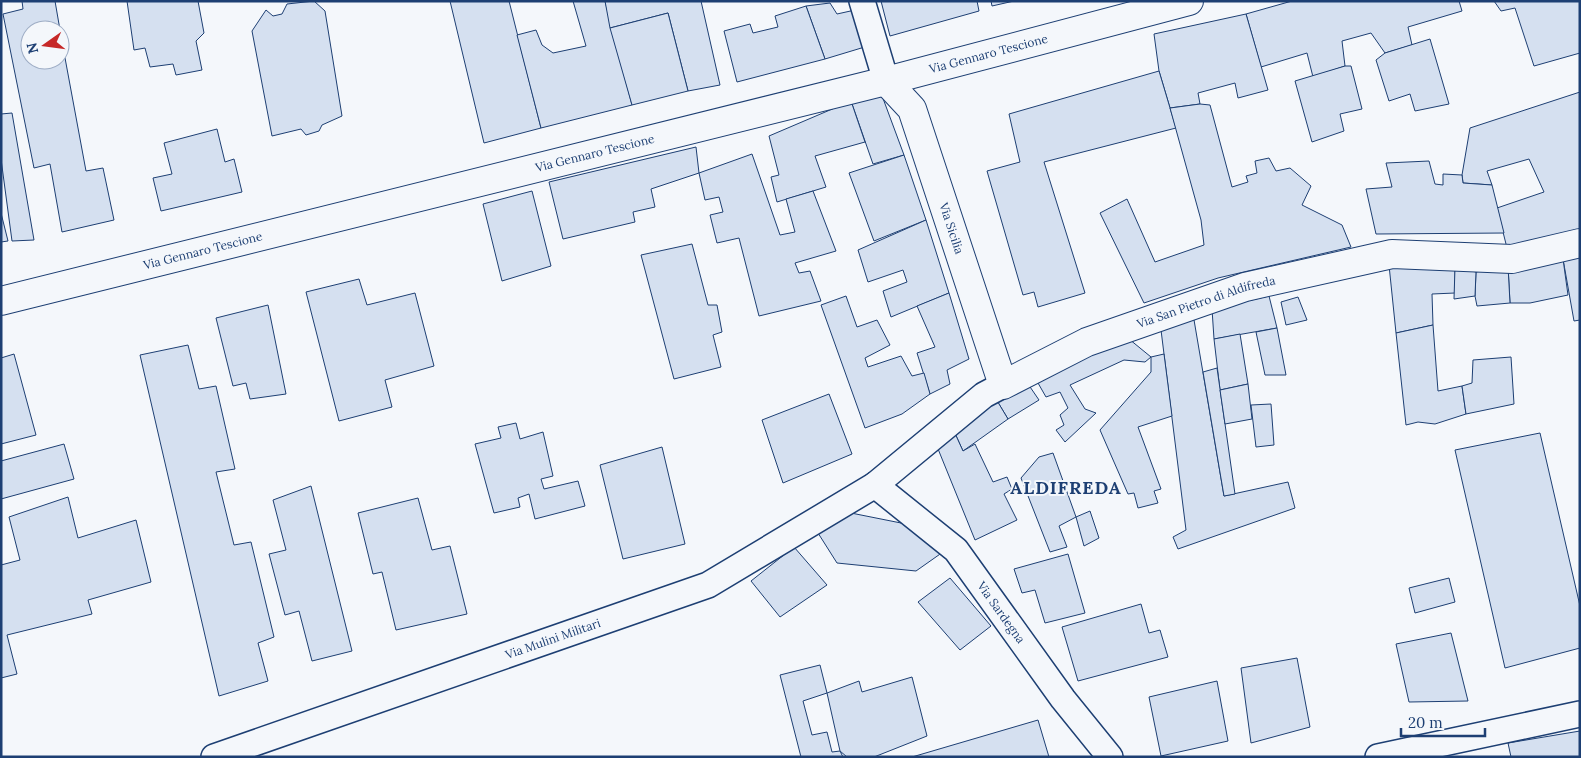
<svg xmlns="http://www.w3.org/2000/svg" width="1581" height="758" viewBox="0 0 1581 758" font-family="Lora,serif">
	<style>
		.building { fill: #d5e0f0; stroke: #1d3f73 }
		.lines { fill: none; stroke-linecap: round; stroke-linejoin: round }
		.minor-casing { stroke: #1d3f73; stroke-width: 28 }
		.tertiary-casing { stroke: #1d3f73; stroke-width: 30 }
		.minor { stroke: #f4f7fb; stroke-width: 25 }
		.tertiary { stroke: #f4f7fb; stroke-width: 28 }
		.labels { text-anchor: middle; stroke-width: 4; stroke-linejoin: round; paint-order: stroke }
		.street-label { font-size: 12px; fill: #1d3f73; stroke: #f4f7fb }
		.district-label { font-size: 18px; font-weight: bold; letter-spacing: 1px; fill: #1d3f73; stroke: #f4f7fb }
	</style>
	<rect width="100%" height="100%" fill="#f4f7fb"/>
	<g class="building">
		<path d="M22,1h33l5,29h-30v30h30v-29l26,140 17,-3 11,52 -52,12 -12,-68 -16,4 -31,-154 20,-5z"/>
		<path d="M127,1h71l6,32 -8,8 6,29 -26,5 -3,-11 -23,3 -5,-19 -11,2z"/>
		<path d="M314,1l11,10 17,105 -20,9 -3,6 -13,4 -5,-6 -29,7 -20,-105 14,-21 7,6 9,-2 5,-10z"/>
		<path d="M450,1h59l32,127 -57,15z"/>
		<path d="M573,1h32l27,104 -91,23 -24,-93 19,-5 6,15 11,8 33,-7z"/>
		<path d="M605,1h96l19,84 -32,6 -20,-78 -58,15z"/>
		<path d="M881,1h96l2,10 -89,25z"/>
		<path d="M991,1h23l-22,5z"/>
		<path d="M1292,1h167l3,10 -54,16 4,18 -27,8 -14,-20 -29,8 3,25 -32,11 -6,-24 -46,14 -15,-53z"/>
		<path d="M1494,1h86v52l-46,13 -19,-58 -14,3z"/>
		<path d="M830,3l7,11 18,-4 13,36 -43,13 -19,-53z"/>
		<path d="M806,6l19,53 -88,23 -13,-51 26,-7 3,9 25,-6 -3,-11z"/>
		<path d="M668,13l20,78 -56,14 -22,-77z"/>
		<path d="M1246,14l22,76 -30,8 -3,-15 -37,10 2,11 -30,4 -11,-37 -5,-37z"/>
		<path d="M1430,39l19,65 -34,7 -5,-17 -21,7 -13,-41 9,-7z"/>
		<path d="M1345,66h6l11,43 -22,5 4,17 -32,11 -17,-61z"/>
		<path d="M1159,71l17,57 -132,34 41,131 -47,14 -4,-15 -11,3 -36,-124 33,-9 -11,-48z"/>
		<path d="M1580,92v143l-72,17 -11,-44 47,-16 -15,-33 -42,12 5,14 -29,-2 -1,-8 8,-47z"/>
		<path d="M881,93l23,62 -31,9 -22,-63z"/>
		<path d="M851,101l14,41 -50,14 11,31 -49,15 -6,-25 8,-2 -10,-39z"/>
		<path d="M1200,104l10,1 22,82 16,-5 -2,-6 11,-3 -2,-12 14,-3 7,13 14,-3 21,18 -9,19 40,20 9,22 -133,31 -74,25 -44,-90 27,-14 28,63 49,-17 -3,-25 -31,-112z"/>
		<path d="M12,113l22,127 -22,1 -11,-82v-45z"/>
		<path d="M217,129l8,33 9,-3 8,33 -81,19 -8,-33 19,-4 -8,-31z"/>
		<path d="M696,147l3,26 -48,16 4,18 -22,5 2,10 -72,17 -14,-57z"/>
		<path d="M752,154l28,81 15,-3 -9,-33 27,-8 23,60 -41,12 4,10 11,-2 11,30 -62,15 -20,-78 -22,5 -7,-28 13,-3 -4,-15 -14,3 -6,-27z"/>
		<path d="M904,155l22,65 -52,21 -25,-68z"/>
		<path d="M1429,161l6,23 8,1v-11l19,1 1,8 29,2 12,48 -128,1 -10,-45 26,-2 -6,-24z"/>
		<path d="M532,191l19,75 -49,15 -19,-77z"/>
		<path d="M1,213l7,28 -7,1z"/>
		<path d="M926,220l23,73 -58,24 -8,-26 24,-9 -4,-12 -35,12 -10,-32z"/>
		<path d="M692,244l16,61h9l5,27 -9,3 8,32 -47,12 -33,-124z"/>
		<path d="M1580,253v67l-6,1 -11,-62z"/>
		<path d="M1563,259l5,36 -38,8h-20l-2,-37z"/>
		<path d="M1389,265l66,2v26l-23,1 1,31 -37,8z"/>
		<path d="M1508,266l2,37 -33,3 -2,-10 1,-24z"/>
		<path d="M1455,267l21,5 -1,24 -21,3z"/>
		<path d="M359,279l8,26 48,-12 19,73 -49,14 7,27 -53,14 -33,-129z"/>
		<path d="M949,293l20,66 -22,11 3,14 -20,10 -13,-41 18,-6 -18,-41z"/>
		<path d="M846,296l11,31 20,-7 13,25 -25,13 3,9 33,-11 11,20 12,-3 6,21 -28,20 -37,14 -44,-123z"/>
		<path d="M1269,296l8,32 -63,11 -2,-30z"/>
		<path d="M1298,297l9,23 -21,5 -5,-23z"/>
		<path d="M268,305l18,89 -36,5 -4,-16 -13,3 -17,-68z"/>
		<path d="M1193,314l31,182 64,-14 7,26 -117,41 -5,-12 13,-7 -26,-208z"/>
		<path d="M1433,325l5,66 24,-5 4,28 -31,10 -17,-2 -12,3 -10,-92z"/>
		<path d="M1277,328l9,47h-21l-9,-43z"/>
		<path d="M1240,334l8,50 -28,6 -6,-51z"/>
		<path d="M1129,339l22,18 -6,5 -21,-2 -54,25 15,24 11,4 -31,29 -9,-12 8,-5 -4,-10 8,-7 -8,-16 -14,5 -12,-21z"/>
		<path d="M188,345l11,44 17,-3 19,83 -19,3 18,73 17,-3 23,95 -16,6 10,38 -49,15 -79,-341z"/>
		<path d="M14,354l22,81 -35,9v-86z"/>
		<path d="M1164,354l8,62 -34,11 23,62 -7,2 4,12 -20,5 -4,-15 -6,1 -28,-64 51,-58v-15z"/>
		<path d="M1511,357l3,47 -48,10 -4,-28 10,-3 1,-23z"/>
		<path d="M1217,368l18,126 -11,2 -21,-124z"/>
		<path d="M1026,381l13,19 -31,19 -12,-20z"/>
		<path d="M1248,384l4,35 -27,5 -5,-34z"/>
		<path d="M829,394l23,60 -69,29 -21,-63z"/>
		<path d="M996,399l12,20 -45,32 -10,-22z"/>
		<path d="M1271,404l3,41 -18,2 -5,-42z"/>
		<path d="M516,423l4,16 23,-7 10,44 -12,3 3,10 34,-8 7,25 -50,13 -6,-25 -11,4 2,9 -26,6 -19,-69 26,-6 -3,-11z"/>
		<path d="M953,429l10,22 12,-7 18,38 14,-5 5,12 -8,5 13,26 -42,20 -39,-96z"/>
		<path d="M1540,433l40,173v42l-75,20 -50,-218z"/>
		<path d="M64,444l10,35 -73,20v-38z"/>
		<path d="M662,447l23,97 -62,15 -23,-94z"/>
		<path d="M1053,453l23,64 -17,9 8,21 -17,5 -29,-74 18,-21z"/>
		<path d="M311,486l41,165 -40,10 -13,-50 -14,4 -16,-61 17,-4 -13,-50z"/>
		<path d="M68,497l10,41 58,-18 15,62 -63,18 4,14 -85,21 10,39 -16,4v-113l19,-5 -11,-43z"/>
		<path d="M418,498l14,52 18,-4 17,68 -71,16 -14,-58 -9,2 -15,-61z"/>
		<path d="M1090,511l9,27 -15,8 -8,-29z"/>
		<path d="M846,512l70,14 27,26 -27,19 -79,-8 -19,-30z"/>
		<path d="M794,547l33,38 -47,32 -29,-36z"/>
		<path d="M1068,554l17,59 -40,10 -10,-33 -13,3 -8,-24z"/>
		<path d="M950,578l41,48 -31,24 -42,-48z"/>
		<path d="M1449,578l6,24 -40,11 -6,-25z"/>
		<path d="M1141,604l8,29 11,-3 8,27 -90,24 -16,-54z"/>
		<path d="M1451,633l17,68 -59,1 -13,-58z"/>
		<path d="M1297,658l13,69 -59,16 -10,-75z"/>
		<path d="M820,665l7,28 -24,8 9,34 15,-3 5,20 8,-1 3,6h-42l-21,-82z"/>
		<path d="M912,677l15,59 -53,21h-27l-7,-6 -13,-58 32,-12 3,11z"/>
		<path d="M1217,681l11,60 -67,15 -12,-59z"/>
		<path d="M1038,720l11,37h-137z"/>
		<path d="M1580,731v26h-69l-3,-14z"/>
	</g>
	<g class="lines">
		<defs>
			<g id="minor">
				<path d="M862,1l24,80"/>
				<path id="s1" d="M875,485l81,65 107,149 47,58"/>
				<path id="s2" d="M214,757l494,-172 167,-100 109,-90 19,-10"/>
				<path d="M1378,757l202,-43"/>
			</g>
			<g id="tertiary">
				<path id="s3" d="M886,81l26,28 91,276 84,-43 158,-55 147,-33 120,5 68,-16"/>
				<path id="s4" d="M1,301l885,-220 303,-80"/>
			</g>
		</defs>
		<use href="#minor" class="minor-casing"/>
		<use href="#tertiary" class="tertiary-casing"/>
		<use href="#minor" class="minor"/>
		<use href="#tertiary" class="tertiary"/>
	</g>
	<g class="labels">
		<g class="street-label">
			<text dy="4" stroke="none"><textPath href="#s4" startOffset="1018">Via Gennaro Tescione</textPath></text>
			<text dy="4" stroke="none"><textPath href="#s4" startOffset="612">Via Gennaro Tescione</textPath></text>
			<text dy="4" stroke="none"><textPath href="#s3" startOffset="164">Via Sicilia</textPath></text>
			<text dy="4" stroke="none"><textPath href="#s4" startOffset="208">Via Gennaro Tescione</textPath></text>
			<text dy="4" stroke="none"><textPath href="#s3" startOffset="549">Via San Pietro di Aldifreda</textPath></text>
			<text dy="4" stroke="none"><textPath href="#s1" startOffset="181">Via Sardegna</textPath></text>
			<text dy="4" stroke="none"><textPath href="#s2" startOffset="359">Via Mulini Militari</textPath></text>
		</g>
		<g class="district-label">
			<text x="1066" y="494">ALDIFREDA</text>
		</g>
	</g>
	<rect width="1581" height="758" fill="none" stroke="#1d3f73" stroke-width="5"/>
	<g transform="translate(45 45) rotate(256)"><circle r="24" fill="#f4f7fb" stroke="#9eadc5"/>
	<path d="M0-4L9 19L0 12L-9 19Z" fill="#c62828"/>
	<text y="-8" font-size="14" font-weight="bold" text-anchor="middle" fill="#1d3f73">N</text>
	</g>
	<path d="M1401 728v8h84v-8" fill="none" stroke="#1d3f73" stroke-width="2.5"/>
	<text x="1408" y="728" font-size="15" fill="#1d3f73" stroke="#f4f7fb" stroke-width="4" paint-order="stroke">20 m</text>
</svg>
